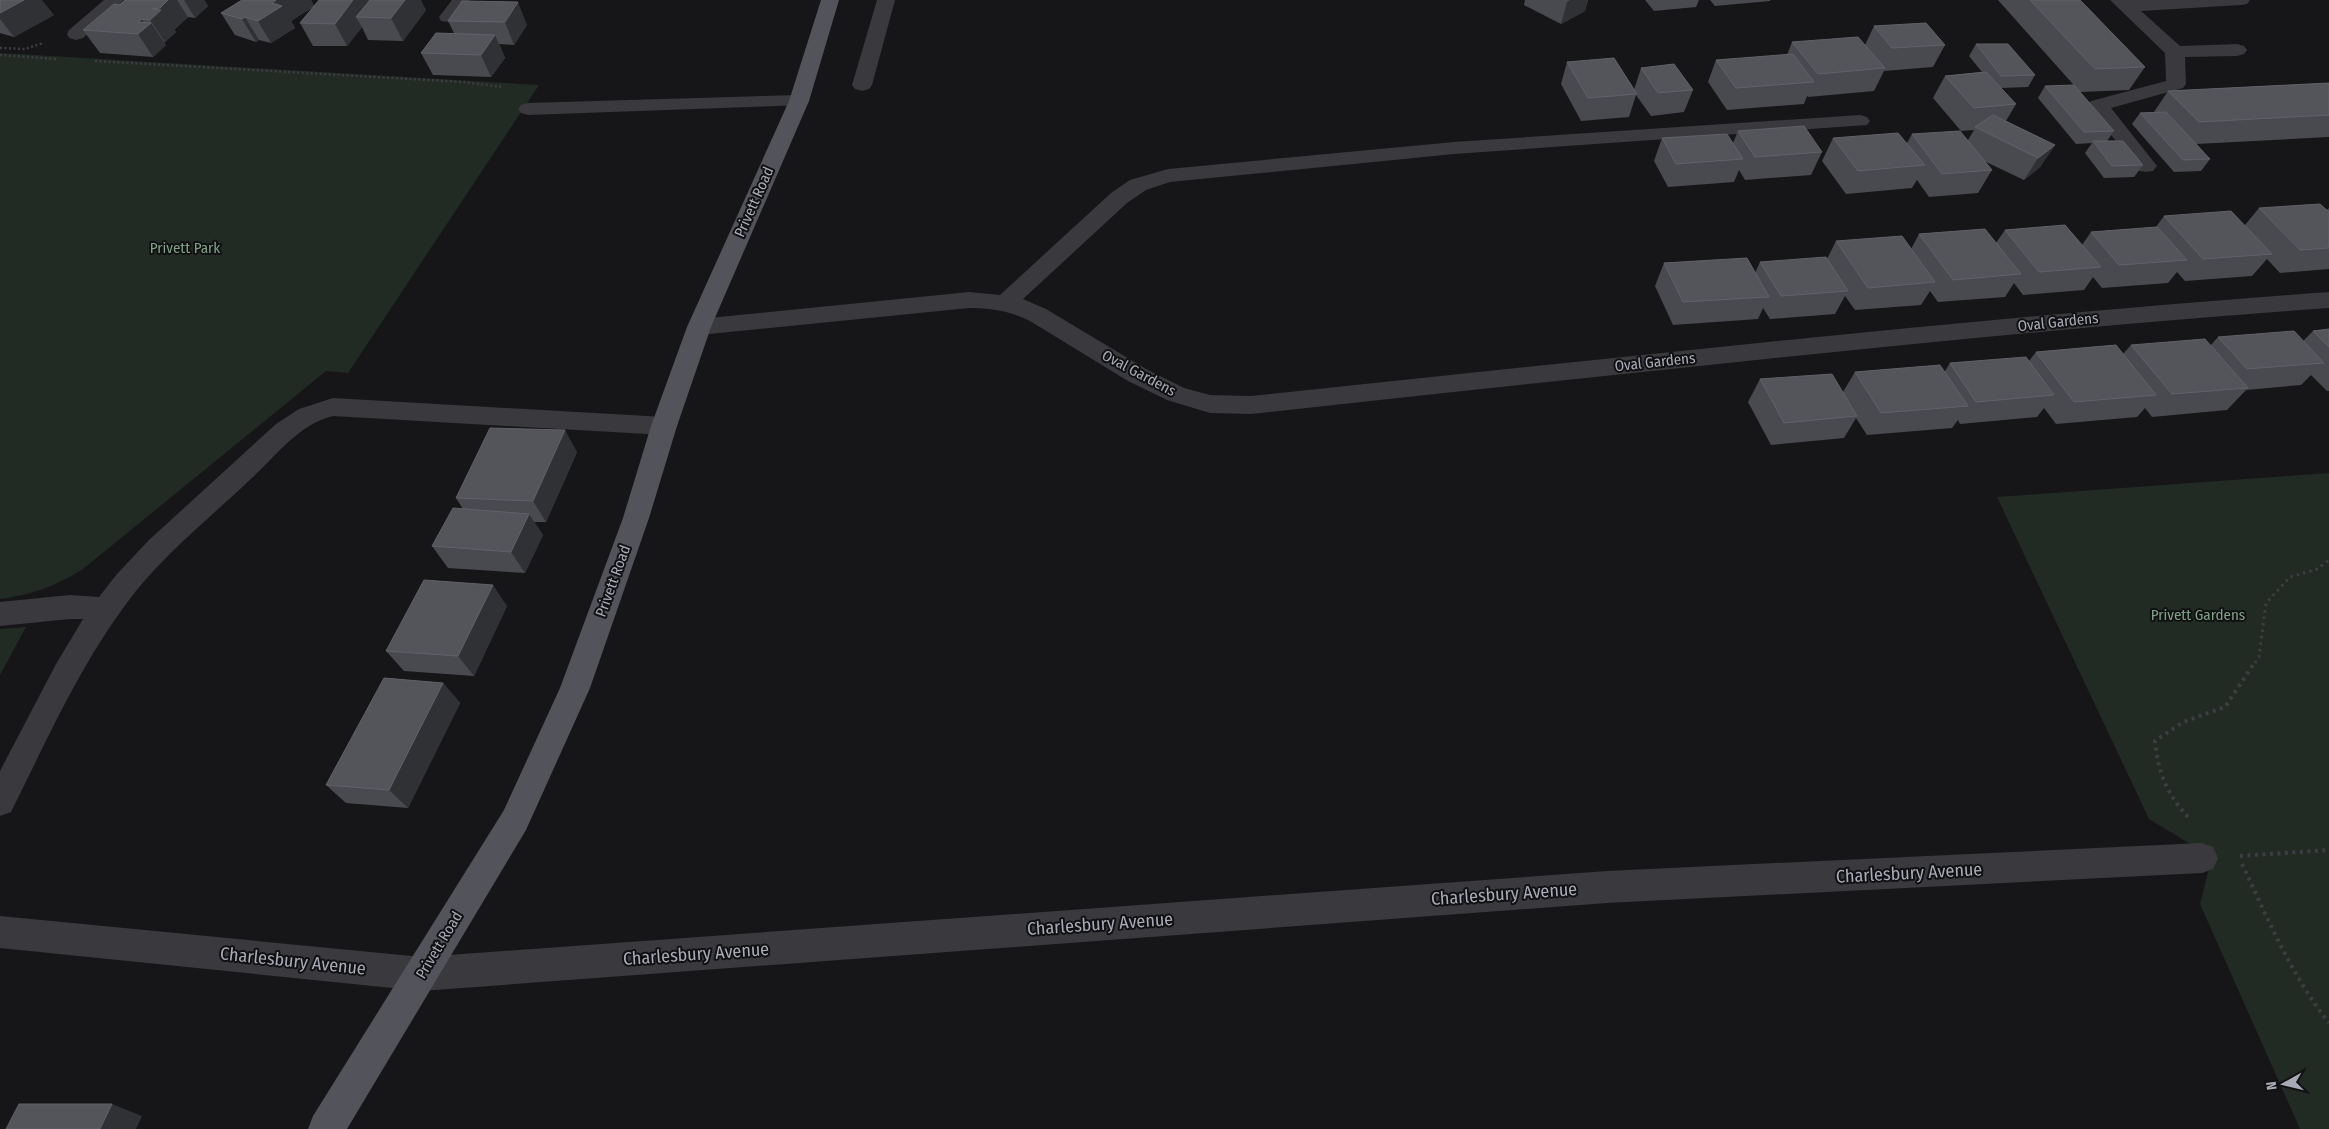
<svg xmlns="http://www.w3.org/2000/svg" width="2329" height="1129" viewBox="0 0 2329 1129" font-family="'Fira Sans Condensed',sans-serif">
	<style>
		.green { fill: #222a24 }
		.lines { fill: none; stroke-linecap: round; stroke-linejoin: round }
		.path-far2 { stroke: #3d3e43; stroke-width: 2.5; stroke-dasharray: 2 2.5; stroke-linecap: butt }
		.path-far1 { stroke: #3d3e43; stroke-width: 3; stroke-dasharray: 2.5 4; stroke-linecap: butt }
		.path { stroke: #3d3e43; stroke-width: 4; stroke-dasharray: 3 4.5; stroke-linecap: butt }
		.minor { fill: #39393e; fill-rule: evenodd }
		.major { fill: #53545b; fill-rule: evenodd }
		.wall { fill: #494a50 }
		.shaded-wall { fill: #303135 }
		.building { fill: #53555b; stroke: #616269 }
		.labels { text-anchor: middle; stroke-width: 4; stroke-linejoin: round; paint-order: stroke }
		.street-label { font-size: 15px; fill: #a8abb7; stroke: #111113 }
		.park-label { font-size: 15px; fill: #80a186; stroke: #111113 }
		.near-street-label { font-size: 18px; fill: #a8abb7; stroke: #111113 }
	</style>
	<rect width="100%" height="100%" fill="#161618"/>
	<g class="green">
		<path d="M0,53l539,32 -191,288 -22,-2 -243,198c-27,17 -52,26 -83,30z"/>
		<path d="M2329,473v656h-29l-100,-225 12,-47 -63,-38 -152,-322z"/>
		<path d="M26,627l-26,48v-46z"/>
	</g>
	<g class="lines">
		<g class="path-far2">
			<path d="M0,48l25,1 18,-6"/>
			<path d="M0,55l56,4"/>
			<path d="M95,61l368,21 40,5"/>
		</g>
		<path class="path-far1" d="M2255,663l4,-6 7,-54 24,-26 27,-8 12,-9"/>
		<g class="path">
			<path d="M2188,817c-22,-24 -30,-45 -33,-76l28,-19 42,-15 30,-45"/>
			<path d="M2240,856l89,-6"/>
			<path d="M2242,864c26,55 49,111 87,159"/>
		</g>
		<g class="minor">
			<path d="M104,0h20l-41,38 -7,2 -7,-2 -2,-4 2,-4z"/>
			<path d="M452,0h18c-8,11 -13,25 -29,21l-2,-4z"/>
			<path d="M877,0h18l-23,85 -3,4 -7,2 -7,-2 -3,-4z"/>
			<path d="M2110,0h140l-3,4 -6,1 -100,6 39,35 57,-2 7,2 3,4 -3,4 -7,2 -52,1 1,27 -3,4 -72,20 46,58 -4,5 -7,1 -7,-1 -51,-66 3,-4 75,-20 -1,-28z"/>
			<path d="M799,95l7,2 3,4 -3,4 -278,10 -7,-2 -3,-4 3,-4 7,-2z"/>
			<path d="M1860,115l7,2 3,4 -3,4 -413,29 -284,28 -24,8 -19,13 -104,96 23,10 100,60 38,19 26,7 40,1c359,-37 719,-78 1079,-104v16c-360,26 -720,68 -1079,106l-40,-1 -43,-13 -39,-19 -98,-60c-20,-10 -39,-13 -61,-13l-270,27 -8,-2 -4,-6 4,-6 8,-2 270,-27 31,3 111,-102 19,-13 38,-11 286,-27z"/>
			<path d="M333,398l331,19 9,2 4,7 -4,7 -9,2 -331,-19c-34,8 -56,39 -80,61 -40,38 -83,72 -117,114 -53,67 -87,145 -125,221l-11,4v-45l56,-107 27,-45h-13l-70,7v-24l70,-7 29,2 18,-23 32,-34 127,-116 23,-15z"/>
			<path d="M2202,843l11,4 5,11 -5,11 -11,4 -595,30 -1185,88 -422,-43v-32l422,41 1185,-86z"/>
		</g>
		<path class="major" d="M821,0h18l-30,101 -98,226 -34,99 -28,92 -59,170 -64,142 -179,299h-39l5,-13 191,-306 56,-122 63,-170 28,-92 36,-99 102,-226z"/>
	</g>
	<g class="wall">
		<path d="M0,0l54,15 -40,22 -14,-4z"/>
		<path d="M125,0h79l4,6 -13,12 -7,-1 -14,13 2,2 -11,10h-1l2,3 -13,12 -53,-4 -17,-23z"/>
		<path d="M242,0h69l3,6 112,4 -23,31 -35,-1 -6,-13 -15,19h-34l-13,-23 13,-16 -22,14 4,7 -24,15 -12,-3 -3,2 -21,-7 -14,-22z"/>
		<path d="M1525,0h63l-3,11 -24,13 -37,-19z"/>
		<path d="M1645,0h54l-3,7 -42,4z"/>
		<path d="M1710,0h60v1l-55,5z"/>
		<path d="M1998,0h82l65,67 -16,23 -49,2z"/>
		<path d="M462,1l65,24 -13,20 -15,-1 6,14 -14,19 -58,-2 -12,-22 33,-20 -6,-12z"/>
		<path d="M1874,26l71,19 -12,22 -49,4 -10,20 -66,6 -1,-1 -3,8 -77,6 -19,-28 8,-22 71,-5 5,-13 73,3z"/>
		<path d="M1976,44l59,31 -7,12 -28,1 16,16 -10,17 49,24 -15,22 -16,13 -40,-19 8,9 -14,23 -49,4 -12,-17 -5,8 -66,6 -24,-33 11,-23 74,5 5,-9 56,6 6,-10 -13,1 -28,-33 12,-22 37,-4 -13,-16z"/>
		<path d="M1567,62l67,28 7,-22 52,22 -9,22 -33,4 -15,-21 -7,22 -48,4 -20,-37z"/>
		<path d="M2329,83v54l-133,7 14,15 -9,12 -27,1 -42,-48 8,-11 14,-1 14,-21z"/>
		<path d="M2045,86l69,45 -7,10 36,24 -9,12 -30,1 -19,-25 7,-10 -16,1 -38,-46z"/>
		<path d="M1738,131l84,21 -11,23 -66,5 -6,-10 -5,12 -66,5 -14,-26 8,-23 71,5z"/>
		<path d="M2259,208l68,2 2,-2v61l-49,4 -13,-14 -15,17 -67,5 -8,-9 -9,11 -66,5 -9,-11 -9,13 -61,5 -9,-12 -9,14 -67,5 -8,-11 -9,14 -66,5 -10,-14 -10,18 -65,5 -7,-11 -5,11 -85,6 -18,-39 9,-23 91,10 5,-11 67,-3 9,-18 75,8 8,-15 77,9 9,-13 77,15 9,-13 65,-5 8,-11 81,9z"/>
		<path d="M2329,329v62h-2l-16,-16 -10,10 -55,5 -19,20 -75,7 -7,-9 -8,9 -81,7 -12,-16 -7,9 -77,7 -2,-4 -6,8 -85,7 -11,-17 -12,20 -73,7 -23,-43 12,-23 83,13 12,-20 90,-1 5,-8 79,-2 7,-9 87,2 8,-9 79,1 8,-9 85,4 10,-10z"/>
		<path d="M577,452l-31,70h-12l9,13 -18,38 -77,-5 -16,-22 31,-37 -7,-11z"/>
		<path d="M507,606l-33,70 -70,-5 -18,-20z"/>
		<path d="M443,683l17,20 -52,105 -62,-5 -20,-18z"/>
	</g>
	<g class="shaded-wall">
		<path d="M24,0h18l12,15 -40,22 -14,-18v-6z"/>
		<path d="M168,0h9l11,17 -14,13 2,2 -11,10 -15,-22 2,-11z"/>
		<path d="M184,0h20l4,6 -13,12z"/>
		<path d="M276,0h35l3,6 -23,15 4,7 -24,15 -13,-22 14,-18z"/>
		<path d="M353,0h21l-18,17 6,10 -15,19 -12,-22z"/>
		<path d="M405,0h16l5,10 -23,31 -12,-23z"/>
		<path d="M1570,0h18l-3,11 -24,13 6,-22z"/>
		<path d="M518,2l9,23 -13,20 -9,-23z"/>
		<path d="M245,17l14,23 -3,2 -14,-23z"/>
		<path d="M142,19l4,7 5,-3 15,22 -13,12 -15,-23v-12z"/>
		<path d="M495,35l10,23 -14,19 -10,-22z"/>
		<path d="M2055,145l-15,22 -16,13 14,-22z"/>
		<path d="M565,430l12,22 -31,70 -13,-21z"/>
		<path d="M529,514l14,21 -18,38 -14,-21z"/>
		<path d="M493,585l14,21 -33,70 -16,-20z"/>
		<path d="M443,683l17,20 -52,105 -19,-18z"/>
		<path d="M112,1104l30,12 -6,13h-36z"/>
	</g>
	<g class="building">
		<path d="M0,0h24l-24,13z"/>
		<path d="M125,0h43l-8,8 -8,1 9,1 -11,10 -8,-1 -4,3 13,1 -13,11 -55,-4 31,-26 6,1z"/>
		<path d="M242,0h34l-4,3 10,3 -24,15 -13,-4 -3,2 -21,-6z"/>
		<path d="M319,0h34l-18,24 -35,-1z"/>
		<path d="M370,0h35l-14,18 -35,-1z"/>
		<path d="M2030,0h50l65,67 -50,2z"/>
		<path d="M462,1l56,1 -13,20 -57,-1z"/>
		<path d="M1926,23l19,22 -53,3 -18,-22z"/>
		<path d="M436,33l59,2 -14,20 -60,-2z"/>
		<path d="M1858,37l27,31 -67,6 -26,-32z"/>
		<path d="M1976,44h32l27,31 -34,1z"/>
		<path d="M1793,54l21,28 -78,6 -20,-28z"/>
		<path d="M1614,58l23,36 -49,4 -21,-36z"/>
		<path d="M1674,64l19,26 -35,3 -17,-25z"/>
		<path d="M1986,72l30,32 -42,4 -29,-32z"/>
		<path d="M2329,83v32l-130,7 -31,-31z"/>
		<path d="M2074,85l40,46 -30,1 -39,-46z"/>
		<path d="M2166,112l44,47 -27,1 -43,-47z"/>
		<path d="M1993,115l62,30 -17,13 -63,-31z"/>
		<path d="M1804,126l18,26 -67,5 -17,-26z"/>
		<path d="M1960,131l32,39 -50,4 -30,-40z"/>
		<path d="M1898,133l27,32 -67,6 -25,-33z"/>
		<path d="M1727,134l16,25 -67,5 -14,-26z"/>
		<path d="M2093,141h30l20,24 -31,1z"/>
		<path d="M2320,204l9,8v36l-29,2 -41,-42z"/>
		<path d="M2231,211l41,43 -69,5 -39,-43z"/>
		<path d="M2065,225l36,42 -62,5 -34,-42z"/>
		<path d="M2157,227l30,33 -68,5 -28,-33z"/>
		<path d="M1985,229l36,45 -68,6 -34,-46z"/>
		<path d="M1902,236l33,46 -67,6 -32,-47z"/>
		<path d="M1826,257l22,34 -67,5 -21,-34z"/>
		<path d="M1747,258l22,39 -86,5 -19,-39z"/>
		<path d="M2329,329v18l-16,-16z"/>
		<path d="M2294,331l30,32 -77,6 -29,-32z"/>
		<path d="M2205,339l43,49 -76,6 -41,-49z"/>
		<path d="M2116,345l40,50 -82,7 -38,-50z"/>
		<path d="M2026,357l28,38 -78,7 -26,-39z"/>
		<path d="M1940,365l28,41 -87,7 -26,-41z"/>
		<path d="M1832,374l25,42 -73,7 -24,-44z"/>
		<path d="M490,428l75,2 -32,71 -77,-3z"/>
		<path d="M453,508l76,6 -18,38 -79,-6z"/>
		<path d="M424,580l69,5 -35,71 -72,-5z"/>
		<path d="M384,678l59,5 -54,107 -63,-5z"/>
		<path d="M19,1104h93l-12,25h-94z"/>
	</g>
	<g class="labels">
		<g class="street-label">
			<text transform="translate(754 202) rotate(-66)" y="5">Privett Road</text>
			<text transform="translate(2058 322) rotate(-6)" y="5">Oval Gardens</text>
			<text transform="translate(1655 362) rotate(-6)" y="5">Oval Gardens</text>
			<text transform="translate(1139 373) rotate(28)" y="5">Oval Gardens</text>
			<text transform="translate(613 581) rotate(-70)" y="5">Privett Road</text>
			<text transform="translate(439 945) rotate(-59)" y="5">Privett Road</text>
		</g>
		<g class="park-label">
			<text x="185" y="253">Privett Park</text>
			<text x="2198" y="620">Privett Gardens</text>
		</g>
		<g class="near-street-label">
			<text transform="translate(1909 873) rotate(-3)" y="6">Charlesbury Avenue</text>
			<text transform="translate(1504 894) rotate(-4)" y="6">Charlesbury Avenue</text>
			<text transform="translate(1100 924) rotate(-4)" y="6">Charlesbury Avenue</text>
			<text transform="translate(696 954) rotate(-4)" y="6">Charlesbury Avenue</text>
			<text transform="translate(293 961) rotate(6)" y="6">Charlesbury Avenue</text>
		</g>
	</g>
	<g transform="translate(2284 1084) rotate(262)" stroke="#111113" stroke-width="4" paint-order="stroke">
	<path d="M0-4L9 19L0 12L-9 19Z" fill="#a8abb7"/>
	<text y="-8" font-size="14" font-weight="bold" text-anchor="middle" fill="#a8abb7">N</text>
	</g>
</svg>
